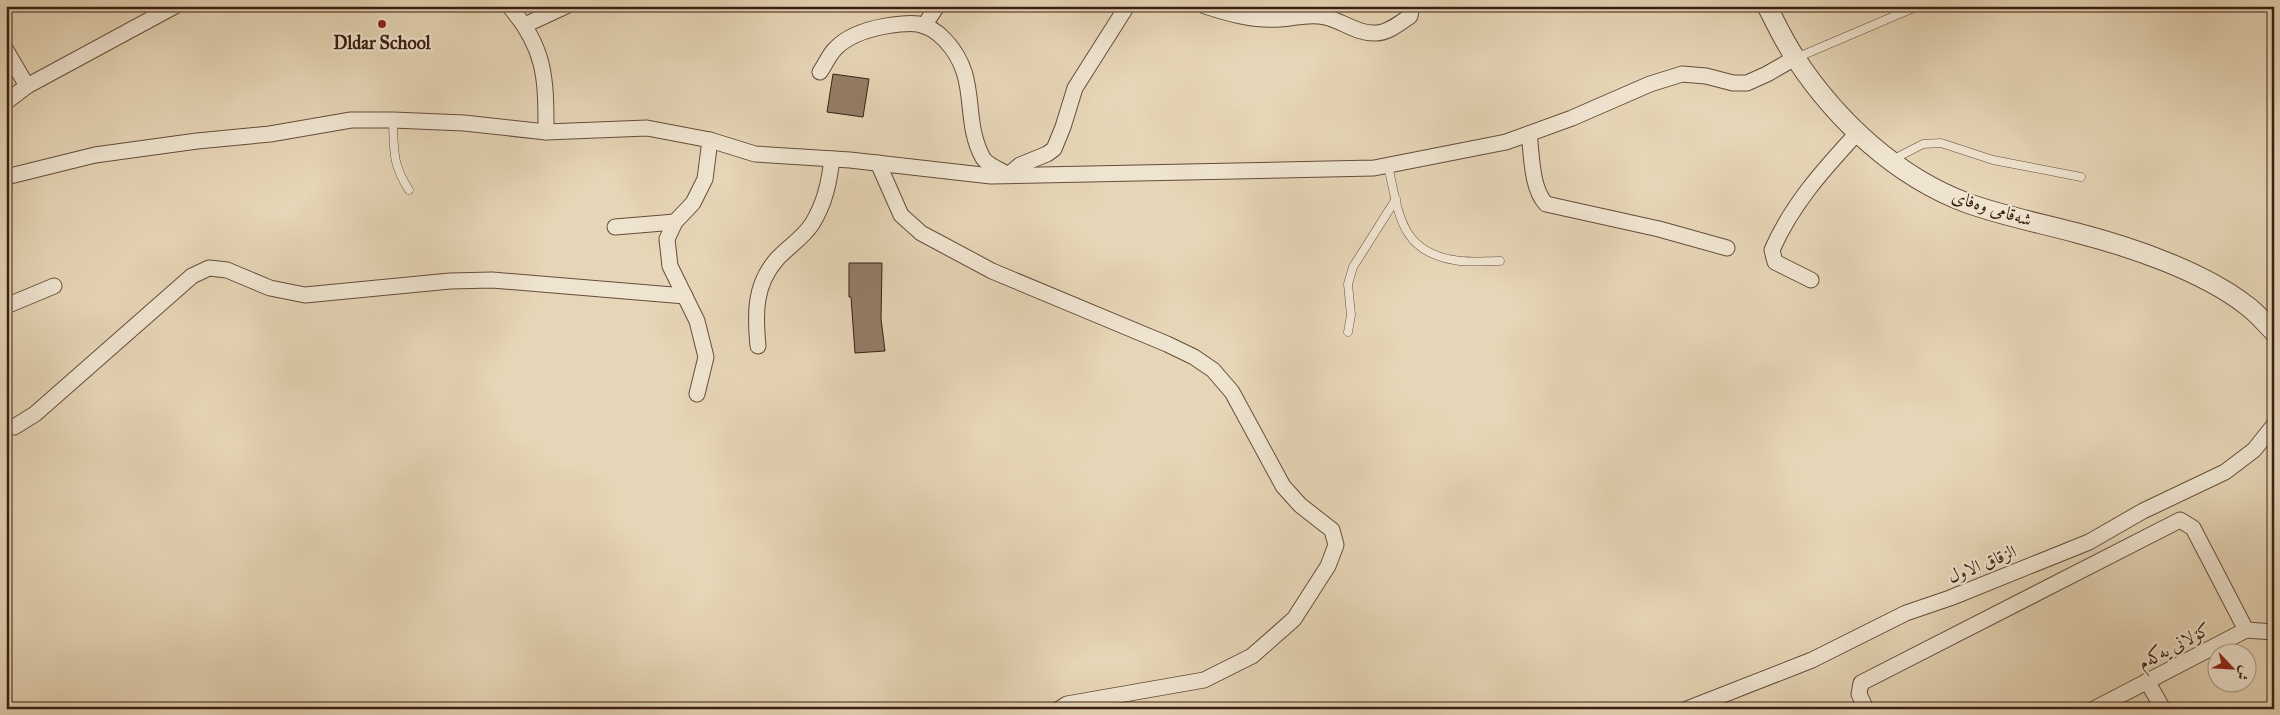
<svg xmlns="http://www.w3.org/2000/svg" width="2280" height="715" viewBox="0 0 2280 715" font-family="'IM FELL Great Primer',Amiri,serif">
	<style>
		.building { fill: #947d67; stroke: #3b1e11 }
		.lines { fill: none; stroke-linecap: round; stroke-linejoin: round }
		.service-casing { stroke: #664c3a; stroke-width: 9 }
		.minor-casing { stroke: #664c3a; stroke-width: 17 }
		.tertiary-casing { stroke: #664c3a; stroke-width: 21 }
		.service { stroke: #efe4d0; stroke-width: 8 }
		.minor { stroke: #efe4d0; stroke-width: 15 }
		.tertiary { stroke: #efe4d0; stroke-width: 19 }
		.poi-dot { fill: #8f2418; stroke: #efe4d0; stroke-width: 2 }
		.labels { text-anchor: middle; stroke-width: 4.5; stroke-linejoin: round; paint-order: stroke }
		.poi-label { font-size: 18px; font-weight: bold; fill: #3b1e11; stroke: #efe4d0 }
		.street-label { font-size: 18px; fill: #3b1e11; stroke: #efe4d0 }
	</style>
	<rect width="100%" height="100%" fill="#e6d5b6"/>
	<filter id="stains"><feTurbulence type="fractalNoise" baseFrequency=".004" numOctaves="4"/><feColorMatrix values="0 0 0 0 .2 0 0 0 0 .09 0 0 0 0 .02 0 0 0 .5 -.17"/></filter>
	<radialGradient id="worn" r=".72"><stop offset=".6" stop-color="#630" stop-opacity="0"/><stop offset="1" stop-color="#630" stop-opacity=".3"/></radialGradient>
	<g class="building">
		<path d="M833,74l36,5 -6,38 -36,-5z"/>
		<path d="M849,263h33l-1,56 4,32 -30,2 -4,-56h-2z"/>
	</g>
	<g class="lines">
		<defs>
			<g id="service">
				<path d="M1796,58l122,-52"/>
				<path d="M393,120c1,30 -1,44 16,70"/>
				<path d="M1892,160l31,-16 18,-1 52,17 88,17"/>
				<path d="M1388,166c11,46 11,85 66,94 14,3 31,1 46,1"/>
				<path d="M1348,332l3,-17 -3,-31 5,-17 43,-68"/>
			</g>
			<g id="minor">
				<path d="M509,6c37,42 37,73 37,126"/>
				<path d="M1205,6c25,8 48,15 75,13 15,-1 30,-6 45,-2 18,4 32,17 51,16 12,0 24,-10 34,-17l2,-10"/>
				<path d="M525,25l41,-19"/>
				<path d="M924,26l13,-20"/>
				<path d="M6,50l21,36"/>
				<path d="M820,72c5,-7 9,-17 15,-23 12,-13 34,-20 51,-23 25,-4 40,-6 59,14 36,38 16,78 38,118 4,7 18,12 25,17l12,-10 27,-11 7,-5 9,-22 12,-39 52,-82"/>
				<path d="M6,102l21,-16 148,-80"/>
				<path d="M1529,134c3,21 2,54 17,70l113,25 68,19"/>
				<path d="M878,163l23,52 20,18 71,38 175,73 27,13 19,13 19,22 51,94 17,19 32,25 4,15 -8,21 -34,53 -42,37 -48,24 -137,24 -8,5"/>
				<path d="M6,177l89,-22 102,-14 73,-7 81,-14h42l71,3 82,9 101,-4 63,12 45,14 95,6 141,16 383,-8 132,-26 66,-24 78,-34 32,-10 24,2 27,7h14l20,-9 28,-16"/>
				<path d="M615,227l60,-5"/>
				<path d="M1811,280l-36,-18 -3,-12c20,-46 52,-81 86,-118"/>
				<path d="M6,306l48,-20"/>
				<path d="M758,346c-3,-32 -4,-61 19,-87 11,-12 26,-21 35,-35 13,-21 17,-41 20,-65"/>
				<path d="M697,394l9,-37 -9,-36 -27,-55 -3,-27 8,-17 18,-19 12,-24 5,-39"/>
				<path d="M6,426l8,1 21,-13 157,-138 17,-8 18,2 43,18 35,7 145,-14 42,-1 193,16"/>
				<path d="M2147,681l16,28"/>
				<path d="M1687,709l125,-49 94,-47 44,-15 139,-56 54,-31 82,-39 29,-22 20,-25"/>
				<path d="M1866,709l-7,-15 2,-11 319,-163 13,8 53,102"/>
				<path d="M2094,709l152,-79 28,2"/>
			</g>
			<path id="tertiary" d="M1767,6c9,18 18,37 29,53 41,62 101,118 171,144 36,13 73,20 110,30 54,14 125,38 169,72 11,8 19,18 28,27"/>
		</defs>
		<use href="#service" class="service-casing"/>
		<use href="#minor" class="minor-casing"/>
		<use href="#tertiary" class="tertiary-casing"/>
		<use href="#service" class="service"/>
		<use href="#minor" class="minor"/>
		<use href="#tertiary" class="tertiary"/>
	</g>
	<circle class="poi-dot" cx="382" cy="24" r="5"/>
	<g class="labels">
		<g class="poi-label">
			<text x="382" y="49">Dldar School</text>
		</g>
		<g class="street-label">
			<text transform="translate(1992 208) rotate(18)" y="6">شەقامی وەفای</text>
			<text transform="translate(1982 564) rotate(-22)" y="6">الزقاق الاول</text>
			<text transform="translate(2174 646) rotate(-28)" y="6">کۆلانی یەکەم</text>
		</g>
	</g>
	<rect width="2280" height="715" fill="none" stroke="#e6d5b6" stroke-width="25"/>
	<rect x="8" y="8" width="2265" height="700" fill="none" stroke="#3b1e11" stroke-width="2.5"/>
	<rect x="12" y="12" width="2255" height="690" fill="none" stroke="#3b1e11"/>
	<g transform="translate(2232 668) rotate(115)"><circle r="24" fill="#efe4d0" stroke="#a79584"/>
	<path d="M0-4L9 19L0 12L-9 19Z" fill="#8f2418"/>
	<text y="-8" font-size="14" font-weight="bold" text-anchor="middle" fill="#3b1e11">ش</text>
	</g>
	<rect width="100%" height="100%" filter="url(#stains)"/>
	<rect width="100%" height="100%" fill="url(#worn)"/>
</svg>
